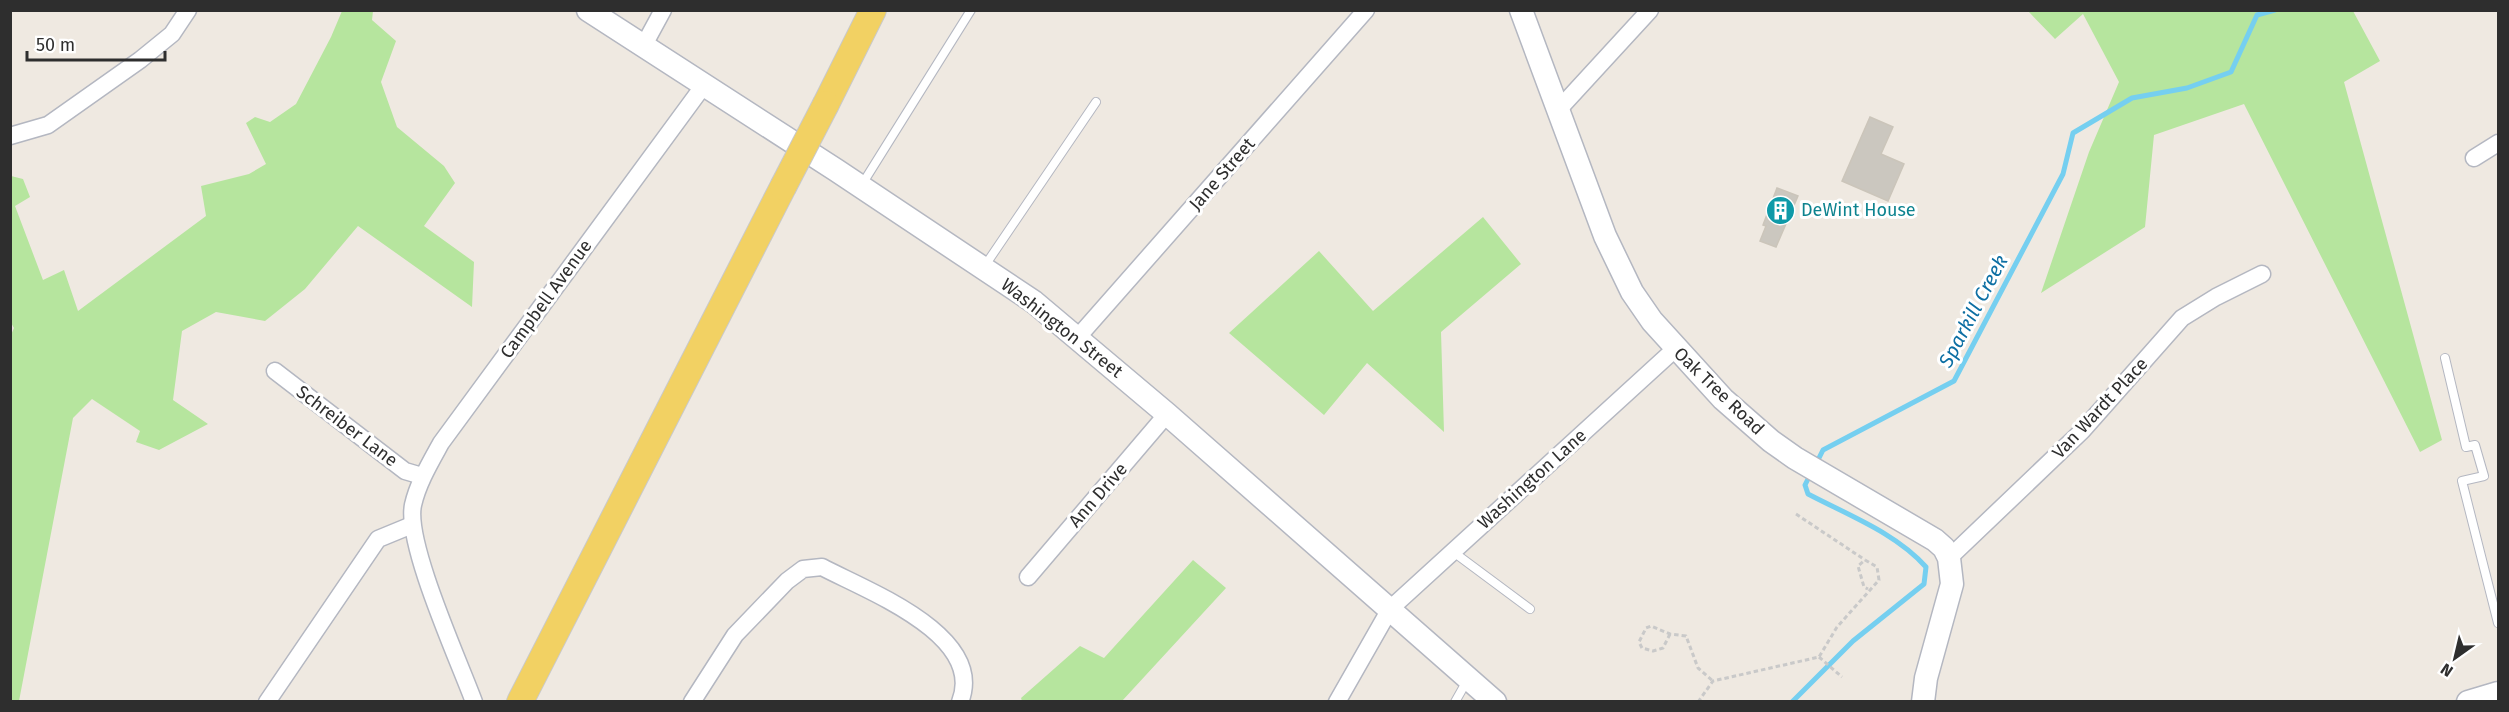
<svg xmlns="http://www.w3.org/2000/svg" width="2509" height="712" viewBox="0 0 2509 712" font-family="'Fira Sans',sans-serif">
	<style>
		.green { fill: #b6e59e }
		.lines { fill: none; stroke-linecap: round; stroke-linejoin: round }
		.stream { stroke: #75cff0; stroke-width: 5 }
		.building { fill: #cbc7bf; stroke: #cbc5ba; stroke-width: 1.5 }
		.lane-casing { stroke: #b4b7c1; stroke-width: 10 }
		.street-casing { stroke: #b4b7c1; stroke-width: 19 }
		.secondary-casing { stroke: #b4b7c1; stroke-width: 25 }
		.primary-casing { stroke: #c9c9c9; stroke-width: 28 }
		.path { stroke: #c9c9c9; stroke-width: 3; stroke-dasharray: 4.5 3; stroke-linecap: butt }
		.lane { stroke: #fff; stroke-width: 8 }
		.street { stroke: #fff; stroke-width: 16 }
		.secondary { stroke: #fff; stroke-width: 22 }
		.primary { stroke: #f2d163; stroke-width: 26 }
		.primary-bridge-casing { stroke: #c9c9c9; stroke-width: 28; stroke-linecap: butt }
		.primary-bridge { stroke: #f2d163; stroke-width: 26 }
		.labels { text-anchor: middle; stroke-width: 6; stroke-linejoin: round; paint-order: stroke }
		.street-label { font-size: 18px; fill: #2e2e2e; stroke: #fff }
		.culture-label { font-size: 18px; fill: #0d838f; stroke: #fff; text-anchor: start }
		.water-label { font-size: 20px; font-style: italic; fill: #0d6fa3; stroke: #fff }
	</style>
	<rect width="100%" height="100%" fill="#efe9e1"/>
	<g class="green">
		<path d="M342,11h31l-1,9 24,21 -15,41 16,45 47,39 11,17 -31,43 50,36 -2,45 -114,-81 -53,63 -40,32 -49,-9 -34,19 -9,69 35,24 -49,26 -23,-8 4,-11 -48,-32 -19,19 -54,283h-8l-1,-364 4,-9 -4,-7 1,-145 12,3 7,18 -15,9 28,74 21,-10 14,41 128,-95 -5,-30 48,-12 17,-10 -20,-41 9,-6 15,5 26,-18 35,-67z"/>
		<path d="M2028,11h325l27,50 -36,21 98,358 -22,12 -176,-348 -90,31 -9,92 -104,66 48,-141 30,-70 -36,-68 -28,25z"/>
		<path d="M1483,217l38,47 -80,68 3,100 -77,-69 -43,52 -95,-82 90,-82 54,60z"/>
		<path d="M1193,560l33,28 -104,113h-100l-1,-3 59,-52 24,12z"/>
	</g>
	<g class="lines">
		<g class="stream">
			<path d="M1816,464l7,-14 131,-69 109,-207 10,-41 59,-35 55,-10 44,-16 26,-57 18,-5"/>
			<path d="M1792,702l61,-61 71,-57 2,-17c-30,-34 -78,-52 -118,-73l-3,-9 6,-12"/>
		</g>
	</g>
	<g class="building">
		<path d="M1870,117l23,10 -12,27 23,10 -16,37 -46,-20z"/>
		<path d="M1777,188l21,8 -22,51 -16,-6 6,-15 -3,-1z"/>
	</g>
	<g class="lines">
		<defs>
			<g id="lane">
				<path d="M861,186l110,-176"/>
				<path d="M984,267l112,-165"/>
				<path d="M2445,358l21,89 9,-2 9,31 -22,5 36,142"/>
				<path d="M1452,551l78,58"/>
				<path d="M1455,702l13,-23"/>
			</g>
			<g id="street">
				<path d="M644,45l19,-35"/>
				<path d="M1559,109l91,-99"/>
				<path d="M10,136l38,-11 92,-65 32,-26 16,-24"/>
				<path d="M2474,158l24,-15"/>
				<path d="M1078,337l288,-327"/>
				<path d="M275,371l130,100 17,5"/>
				<path d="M1949,558l133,-127 100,-113 34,-21 46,-23"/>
				<path d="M1028,577l139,-163"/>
				<path d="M267,702l111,-163 34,-14"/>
				<path d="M474,702c-15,-41 -69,-159 -61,-197 5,-22 17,-42 28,-62l263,-358"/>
				<path d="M692,702l43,-67 52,-54 16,-12 19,-2c43,23 165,68 138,135"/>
				<path d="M1337,702l53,-93 285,-260"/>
			</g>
			<g id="secondary">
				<path d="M588,10l248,160 198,132 133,112 328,288"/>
				<path d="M1521,10l84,226 27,56 20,29 71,78 48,42 24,17 140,82 9,8 5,10 3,26 -26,94 -3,24"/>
				<path d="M2468,702l30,-9"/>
			</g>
			<g id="primary">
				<path d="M826,104l47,-94"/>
				<path d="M520,702l263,-515"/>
			</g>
		</defs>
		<use href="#lane" class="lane-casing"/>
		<use href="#street" class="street-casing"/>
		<use href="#secondary" class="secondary-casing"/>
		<use href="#primary" class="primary-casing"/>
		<g class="path">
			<path d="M1796,514l69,46"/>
			<path d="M1670,634l-7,14 -10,3 -11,-3 -3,-6 7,-14 5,-2 19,8 16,2 12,32 15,13"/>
			<path d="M1819,657l23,20"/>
			<path d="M1698,702l15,-21 106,-24 18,-30 42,-47 -2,-13 -12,-7 -7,6 6,21 4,2"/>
		</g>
		<use href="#lane" class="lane"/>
		<use href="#street" class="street"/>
		<use href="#secondary" class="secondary"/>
		<use href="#primary" class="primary"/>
		<defs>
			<path id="primary-bridge" d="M783,187l43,-83"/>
		</defs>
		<use href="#primary-bridge" class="primary-bridge-casing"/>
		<use href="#primary-bridge" class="primary-bridge"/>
	</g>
	<defs>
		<symbol id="building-disc" viewBox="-11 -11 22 22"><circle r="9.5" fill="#0f9aa8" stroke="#fff"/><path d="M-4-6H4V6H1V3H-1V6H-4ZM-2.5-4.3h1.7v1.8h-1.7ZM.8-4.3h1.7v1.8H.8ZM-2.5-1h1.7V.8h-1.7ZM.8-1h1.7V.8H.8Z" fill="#fff"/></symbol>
	</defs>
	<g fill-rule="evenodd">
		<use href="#building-disc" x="1764" y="194" width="33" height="33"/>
	</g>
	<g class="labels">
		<g class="street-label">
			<text transform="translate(1222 174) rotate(-49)" y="6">Jane Street</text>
			<text transform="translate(546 299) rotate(-54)" y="6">Campbell Avenue</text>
			<text transform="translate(1062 328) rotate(38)" y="6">Washington Street</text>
			<text transform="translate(1719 391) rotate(44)" y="6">Oak Tree Road</text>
			<text transform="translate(2100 408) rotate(-47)" y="6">Van Wardt Place</text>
			<text transform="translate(347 426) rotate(37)" y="6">Schreiber Lane</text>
			<text transform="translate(1532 479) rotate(-42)" y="6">Washington Lane</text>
			<text transform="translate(1098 495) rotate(-49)" y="6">Ann Drive</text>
		</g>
		<g class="culture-label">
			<text x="1801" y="216">DeWint House</text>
		</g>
		<g class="water-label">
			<text transform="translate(1973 311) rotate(-62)" y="7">Sparkill Creek</text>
		</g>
	</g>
	<rect width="2509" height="712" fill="none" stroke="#2e2e2e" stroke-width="24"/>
	<g transform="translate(2455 658) rotate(214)" stroke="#ffffff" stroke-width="4.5" paint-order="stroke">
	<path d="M0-4.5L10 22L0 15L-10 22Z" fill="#2e2e2e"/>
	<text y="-9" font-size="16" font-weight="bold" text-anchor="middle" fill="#2e2e2e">N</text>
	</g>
	<path d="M27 51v9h138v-9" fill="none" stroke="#2e2e2e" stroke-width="3"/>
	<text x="36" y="51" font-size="18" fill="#2e2e2e" stroke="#ffffff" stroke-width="4.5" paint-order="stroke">50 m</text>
</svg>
